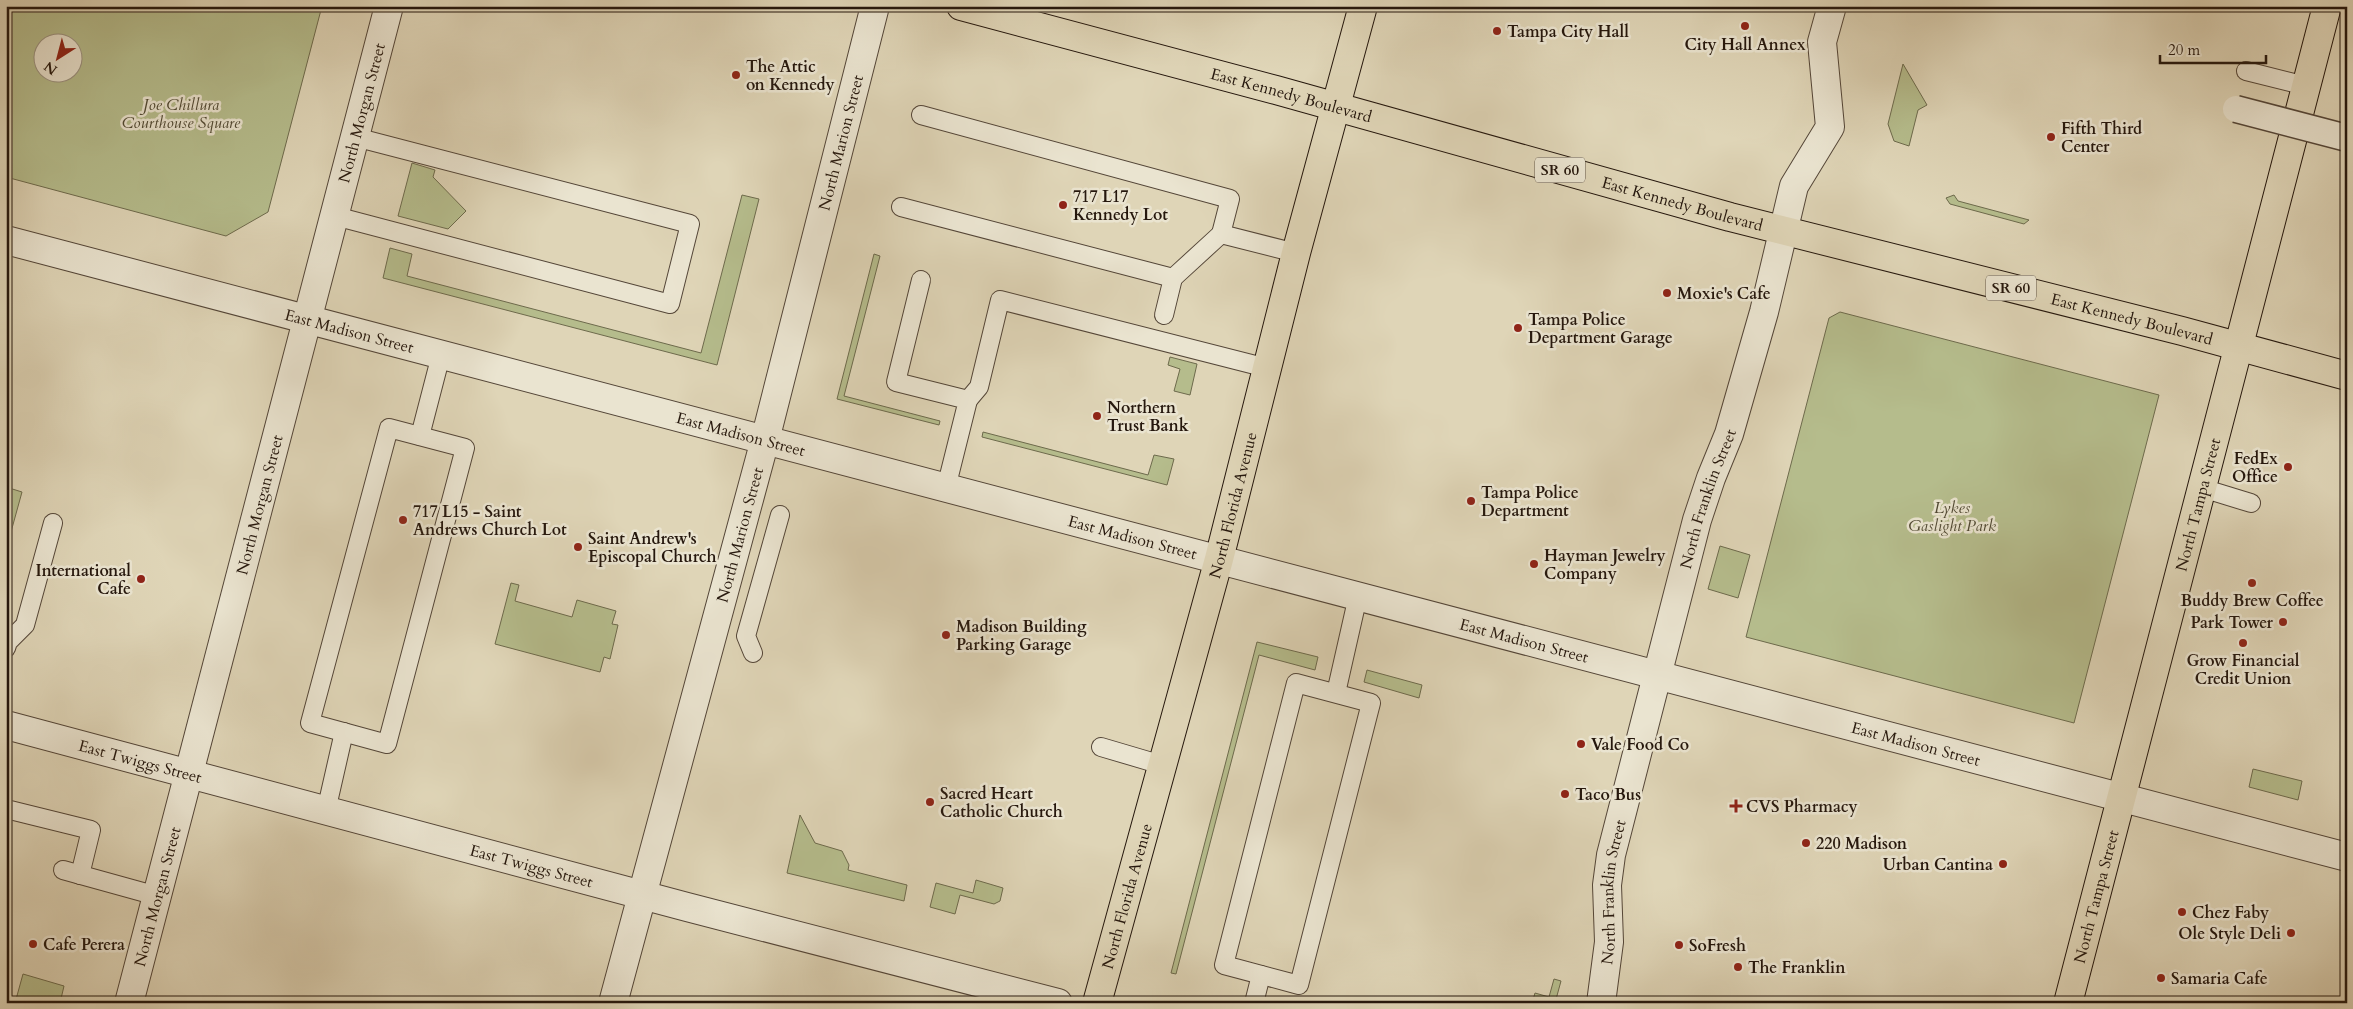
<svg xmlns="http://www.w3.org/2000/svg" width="2353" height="1009" viewBox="0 0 2353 1009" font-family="Cardo,serif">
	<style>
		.green { fill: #b5bc8c; stroke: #6d6a4c; fill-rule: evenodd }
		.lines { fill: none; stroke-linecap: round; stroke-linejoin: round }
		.service-casing { stroke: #544638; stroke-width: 20 }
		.minor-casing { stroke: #544638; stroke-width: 30 }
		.tertiary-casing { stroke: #544638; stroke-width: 30 }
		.primary-casing { stroke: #25170d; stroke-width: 30 }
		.service { stroke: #eae4d0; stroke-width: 18 }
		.minor { stroke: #eae4d0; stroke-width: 28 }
		.tertiary { stroke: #eae4d0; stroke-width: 28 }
		.primary { stroke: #dfd5b7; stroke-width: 28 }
		.pedestrian-bridge-casing { stroke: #544638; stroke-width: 29; stroke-linecap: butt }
		.pedestrian-bridge { stroke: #eae4d0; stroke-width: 26 }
		.poi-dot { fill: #8f2418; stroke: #eae4d0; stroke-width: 2 }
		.labels { text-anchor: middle; stroke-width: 5; stroke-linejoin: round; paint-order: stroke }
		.shield { fill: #eae4d0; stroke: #605448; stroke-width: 1 }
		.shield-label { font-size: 15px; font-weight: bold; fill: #25170d }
		.poi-label { font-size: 16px; font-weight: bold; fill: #25170d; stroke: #eae4d0; text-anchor: start }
		.street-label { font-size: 16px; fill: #25170d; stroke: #eae4d0 }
		.park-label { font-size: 16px; font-style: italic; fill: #504933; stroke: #eae4d0 }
	</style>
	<rect width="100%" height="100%" fill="#dfd5b7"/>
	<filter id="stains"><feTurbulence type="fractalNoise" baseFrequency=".004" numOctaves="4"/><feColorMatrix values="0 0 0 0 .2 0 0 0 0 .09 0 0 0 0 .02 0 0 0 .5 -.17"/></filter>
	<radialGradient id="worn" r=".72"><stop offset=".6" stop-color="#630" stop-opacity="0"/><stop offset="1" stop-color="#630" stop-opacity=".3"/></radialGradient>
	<g class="green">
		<path d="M6,6h316l-54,206 -42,24 -220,-59zM42,42h30v30h-30z"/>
		<path d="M1903,64l24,41 -9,5 -9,36 -15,-5 -6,-17z"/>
		<path d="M412,163l23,7 -2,7 33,34 -18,18 -50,-13z"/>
		<path d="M742,195l17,4 -42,166 -334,-87 7,-30 22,6 -5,22 294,77z"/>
		<path d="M1954,195l4,6 71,19 -5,4 -74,-20 -4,-6z"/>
		<path d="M874,254l6,2 -36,140 96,25 -1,4 -102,-26z"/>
		<path d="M1840,312l319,83 -85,328 -328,-86 83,-319z"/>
		<path d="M1170,357l27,7 -7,31 -16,-4 6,-22 -12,-4z"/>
		<path d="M983,432l165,43 6,-20 20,4 -7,26 -185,-48z"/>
		<path d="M6,487l16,5 -16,58z"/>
		<path d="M1720,546l30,9 -12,43 -30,-9z"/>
		<path d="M511,583l8,2 -4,16 57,16 5,-17 39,11 -4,13 6,1 -8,34 -6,-2 -4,15 -105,-28z"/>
		<path d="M1257,642l61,15 -3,13 -56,-15 -83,319 -5,-1z"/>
		<path d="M1367,670l55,15 -3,13 -55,-16z"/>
		<path d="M2253,769l49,12 -4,19 -49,-13z"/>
		<path d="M800,815l15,28 27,8 7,14 -1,5 59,15 -3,16 -117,-28z"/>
		<path d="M976,880l27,8 -3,13 -6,3 -34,-9 -5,19 -25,-7 6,-24 37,10z"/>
		<path d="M23,974l41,12 -4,17h-45z"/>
		<path d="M1554,979l7,2 -6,22h-23l3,-10 14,4z"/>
	</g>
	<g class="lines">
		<defs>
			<g id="service">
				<path d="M2246,71l60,15"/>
				<path d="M921,115l309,84 -9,35"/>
				<path d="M901,207l272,71 48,-44 75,19"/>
				<path d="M335,216l335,88 20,-80 -335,-87"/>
				<path d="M921,280l-25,102 72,18 -22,88"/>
				<path d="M1164,315l9,-37"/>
				<path d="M968,400l11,-13 21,-87 267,68"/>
				<path d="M389,428l76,20 -78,296 -77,-21z"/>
				<path d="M420,436l21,-81"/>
				<path d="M2202,488l49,15"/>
				<path d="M6,648l2,-6 17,-17 28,-102"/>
				<path d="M753,653l-7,-17 34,-121"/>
				<path d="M1296,683l75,20 -72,282 -75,-20z"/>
				<path d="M1336,693l22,-97"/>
				<path d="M1101,747l61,18"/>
				<path d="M6,809l85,21 -11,45"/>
				<path d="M326,811l18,-79"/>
				<path d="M63,870l94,26"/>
				<path d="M1254,1003l7,-28"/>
			</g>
			<g id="minor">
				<path id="s1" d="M613,1003l152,-563 110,-434"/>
				<path id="s2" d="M1601,1003l8,-61 -2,-57 4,-30 86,-335 14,-42 18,-44 35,-122 30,-126 36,-59 -8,-85 10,-36"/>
			</g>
			<g id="tertiary">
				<path id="s3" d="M6,240l2341,617"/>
				<path id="s4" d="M6,725l681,182 371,96"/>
				<path id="s5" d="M129,1003l260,-997"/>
			</g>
			<g id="primary">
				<path id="s6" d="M961,6l315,84 454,127 452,114 165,45"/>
				<path id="s7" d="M1097,1003l122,-444 77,-306 67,-247"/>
				<path id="s8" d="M2068,1003l259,-997"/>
			</g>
		</defs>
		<use href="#service" class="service-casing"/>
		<use href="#minor" class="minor-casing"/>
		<use href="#tertiary" class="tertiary-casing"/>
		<use href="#primary" class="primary-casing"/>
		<use href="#service" class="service"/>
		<use href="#minor" class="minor"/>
		<use href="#tertiary" class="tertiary"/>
		<use href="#primary" class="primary"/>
		<defs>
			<path id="pedestrian-bridge" d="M2236,109l111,29"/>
		</defs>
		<use href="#pedestrian-bridge" class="pedestrian-bridge-casing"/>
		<use href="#pedestrian-bridge" class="pedestrian-bridge"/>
	</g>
	<g class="poi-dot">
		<circle cx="1745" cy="26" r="5"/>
		<circle cx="1497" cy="31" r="5"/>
		<circle cx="736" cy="75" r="5"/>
		<circle cx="2051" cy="137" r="5"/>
		<circle cx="1063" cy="205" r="5"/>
		<circle cx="1667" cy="293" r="5"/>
		<circle cx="1518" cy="328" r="5"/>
		<circle cx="1097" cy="416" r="5"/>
		<circle cx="2288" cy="467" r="5"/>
		<circle cx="1471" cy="501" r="5"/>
		<circle cx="403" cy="520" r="5"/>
		<circle cx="578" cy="547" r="5"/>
		<circle cx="1534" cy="564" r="5"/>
		<circle cx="141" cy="579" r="5"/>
		<circle cx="2252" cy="583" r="5"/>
		<circle cx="2283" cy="622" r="5"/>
		<circle cx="946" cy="635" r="5"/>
		<circle cx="2243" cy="643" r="5"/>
		<circle cx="1581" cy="744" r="5"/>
		<circle cx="1565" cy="794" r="5"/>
		<circle cx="930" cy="802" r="5"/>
		<path d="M1733.5 798.5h5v5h5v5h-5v5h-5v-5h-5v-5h5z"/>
		<circle cx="1806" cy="843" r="5"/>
		<circle cx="2003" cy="864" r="5"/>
		<circle cx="2182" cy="912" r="5"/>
		<circle cx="2291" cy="933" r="5"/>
		<circle cx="33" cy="944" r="5"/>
		<circle cx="1679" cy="945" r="5"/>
		<circle cx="1738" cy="967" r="5"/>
		<circle cx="2161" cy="978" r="5"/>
	</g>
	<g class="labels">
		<g class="shield">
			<rect x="1535" y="157.5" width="50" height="25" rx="4"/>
			<rect x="1986" y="275.5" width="50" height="25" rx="4"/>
		</g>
		<g class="shield-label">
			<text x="1560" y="175">SR 60</text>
			<text x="2011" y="293">SR 60</text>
		</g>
		<g class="poi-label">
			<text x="1507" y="37">Tampa City Hall</text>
			<text x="1745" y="50" text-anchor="middle">City Hall Annex</text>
			<text x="746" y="72">The Attic<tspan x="746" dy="18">on Kennedy</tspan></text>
			<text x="2061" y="134">Fifth Third<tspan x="2061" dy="18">Center</tspan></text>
			<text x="1073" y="202">717 L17<tspan x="1073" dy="18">Kennedy Lot</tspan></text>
			<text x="1677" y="299">Moxie's Cafe</text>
			<text x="1528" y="325">Tampa Police<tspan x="1528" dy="18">Department Garage</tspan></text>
			<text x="1107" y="413">Northern<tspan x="1107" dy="18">Trust Bank</tspan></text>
			<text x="2278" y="464" text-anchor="end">FedEx<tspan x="2278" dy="18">Office</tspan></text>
			<text x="1481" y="498">Tampa Police<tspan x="1481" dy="18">Department</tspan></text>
			<text x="413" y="517">717 L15 - Saint<tspan x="413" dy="18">Andrews Church Lot</tspan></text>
			<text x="588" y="544">Saint Andrew's<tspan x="588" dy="18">Episcopal Church</tspan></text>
			<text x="1544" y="561">Hayman Jewelry<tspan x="1544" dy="18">Company</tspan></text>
			<text x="131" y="576" text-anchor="end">International<tspan x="131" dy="18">Cafe</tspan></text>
			<text x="2252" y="606" text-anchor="middle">Buddy Brew Coffee</text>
			<text x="2273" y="628" text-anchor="end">Park Tower</text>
			<text x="956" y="632">Madison Building<tspan x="956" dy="18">Parking Garage</tspan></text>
			<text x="2243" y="666" text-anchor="middle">Grow Financial<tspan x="2243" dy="18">Credit Union</tspan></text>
			<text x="1591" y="750">Vale Food Co</text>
			<text x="940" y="799">Sacred Heart<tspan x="940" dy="18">Catholic Church</tspan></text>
			<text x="1575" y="800">Taco Bus</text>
			<text x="1746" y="812">CVS Pharmacy</text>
			<text x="1816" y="849">220 Madison</text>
			<text x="1993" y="870" text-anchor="end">Urban Cantina</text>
			<text x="2192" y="918">Chez Faby</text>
			<text x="2281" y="939" text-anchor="end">Ole Style Deli</text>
			<text x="43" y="950">Cafe Perera</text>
			<text x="1689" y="951">SoFresh</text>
			<text x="1748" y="973">The Franklin</text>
			<text x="2171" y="984">Samaria Cafe</text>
		</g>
		<g class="street-label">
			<text dy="6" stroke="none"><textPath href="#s6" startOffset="342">East Kennedy Boulevard</textPath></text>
			<text dy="6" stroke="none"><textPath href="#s5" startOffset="920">North Morgan Street</textPath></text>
			<text dy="6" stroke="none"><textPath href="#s1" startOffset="890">North Marion Street</textPath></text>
			<text dy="6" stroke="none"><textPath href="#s6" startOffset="748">East Kennedy Boulevard</textPath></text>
			<text dy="6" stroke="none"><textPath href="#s6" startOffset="1212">East Kennedy Boulevard</textPath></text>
			<text dy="6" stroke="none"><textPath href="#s3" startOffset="355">East Madison Street</textPath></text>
			<text dy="6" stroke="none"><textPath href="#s3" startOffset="760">East Madison Street</textPath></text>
			<text dy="6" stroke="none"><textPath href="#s2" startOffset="518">North Franklin Street</textPath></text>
			<text dy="6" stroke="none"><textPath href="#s5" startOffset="515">North Morgan Street</textPath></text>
			<text dy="6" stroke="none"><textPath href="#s7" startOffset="516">North Florida Avenue</textPath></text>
			<text dy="6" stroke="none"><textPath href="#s8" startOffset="515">North Tampa Street</textPath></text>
			<text dy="6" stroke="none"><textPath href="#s1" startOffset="485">North Marion Street</textPath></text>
			<text dy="6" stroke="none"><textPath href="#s3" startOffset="1165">East Madison Street</textPath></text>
			<text dy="6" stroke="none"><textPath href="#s3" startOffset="1570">East Madison Street</textPath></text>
			<text dy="6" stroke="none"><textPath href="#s3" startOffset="1975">East Madison Street</textPath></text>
			<text dy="6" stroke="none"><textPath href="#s4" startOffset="139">East Twiggs Street</textPath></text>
			<text dy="6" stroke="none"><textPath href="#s4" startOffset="544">East Twiggs Street</textPath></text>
			<text dy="6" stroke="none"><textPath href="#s2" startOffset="112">North Franklin Street</textPath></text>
			<text dy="6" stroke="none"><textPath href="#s5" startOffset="110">North Morgan Street</textPath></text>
			<text dy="6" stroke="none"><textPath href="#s7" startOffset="111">North Florida Avenue</textPath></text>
			<text dy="6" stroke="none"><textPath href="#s8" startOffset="110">North Tampa Street</textPath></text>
		</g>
		<g class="park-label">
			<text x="181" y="110">Joe Chillura<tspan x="181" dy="18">Courthouse Square</tspan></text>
			<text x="1952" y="513">Lykes<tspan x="1952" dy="18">Gaslight Park</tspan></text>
		</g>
	</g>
	<rect width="2353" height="1009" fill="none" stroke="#dfd5b7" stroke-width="25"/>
	<rect x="8" y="8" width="2338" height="994" fill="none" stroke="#25170d" stroke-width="2.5"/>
	<rect x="12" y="12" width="2328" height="984" fill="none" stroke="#25170d"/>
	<g transform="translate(58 58) rotate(216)"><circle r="24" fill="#eae4d0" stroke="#9b9282"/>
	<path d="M0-4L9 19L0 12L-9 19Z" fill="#8f2418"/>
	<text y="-8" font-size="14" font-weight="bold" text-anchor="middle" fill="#25170d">N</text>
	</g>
	<path d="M2160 55v8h106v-8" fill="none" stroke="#25170d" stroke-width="2.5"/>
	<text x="2168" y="55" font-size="15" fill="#25170d" stroke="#eae4d0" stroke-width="4" paint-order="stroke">20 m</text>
	<rect width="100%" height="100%" filter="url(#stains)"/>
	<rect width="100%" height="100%" fill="url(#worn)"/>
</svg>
